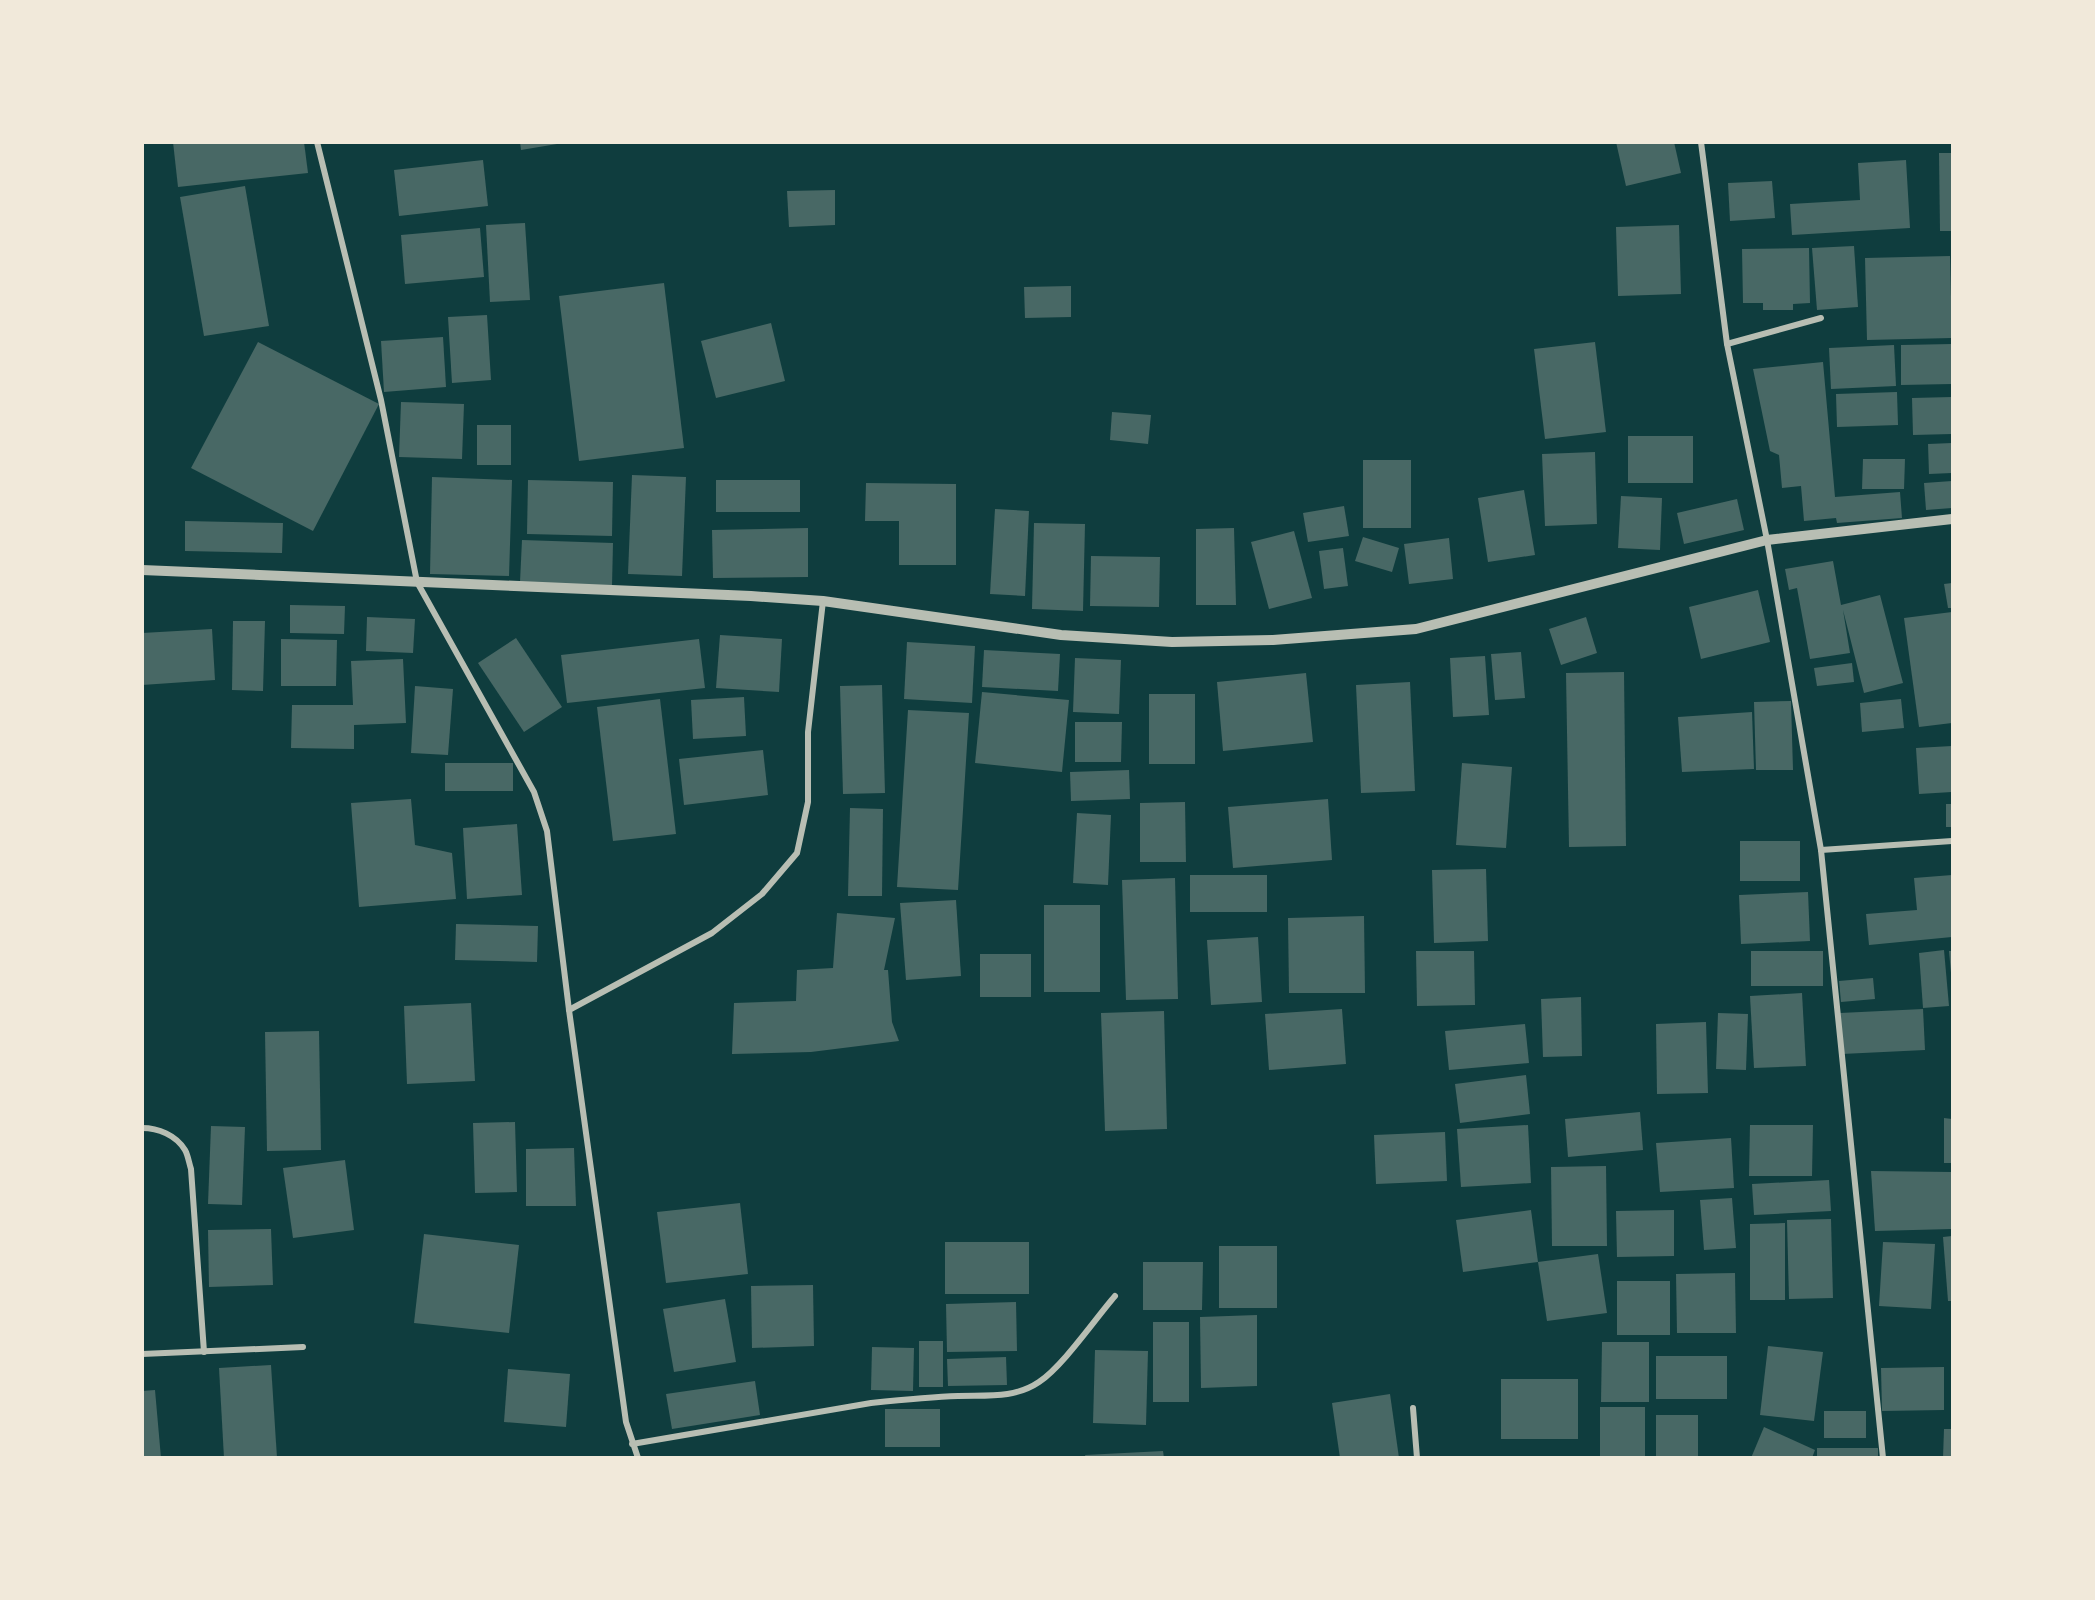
<svg xmlns="http://www.w3.org/2000/svg" width="2095" height="1600" viewBox="0 0 2095 1600" font-family="'Nunito Sans',sans-serif">
	<style>
		.building { fill: #486865 }
		.lines { fill: none; stroke-linecap: round; stroke-linejoin: round }
		.minor { stroke: #b8beb3; stroke-width: 6 }
		.tertiary { stroke: #b8beb3; stroke-width: 10 }
	</style>
	<rect width="100%" height="100%" fill="#0f3d3e"/>
	<g class="building">
		<path d="M173,142h131l4,31 -130,14z"/>
		<path d="M520,142h37v2l-36,6z"/>
		<path d="M1616,142h58l7,31 -55,13z"/>
		<path d="M1939,153h13v78h-12z"/>
		<path d="M483,160l5,46 -89,10 -5,-46z"/>
		<path d="M1906,160l4,68 -118,7 -2,-31 70,-4 -2,-37z"/>
		<path d="M1772,181l3,37 -45,3 -2,-38z"/>
		<path d="M245,186l24,140 -65,10 -24,-139z"/>
		<path d="M835,190v35l-46,2 -2,-36z"/>
		<path d="M525,223l5,77 -40,2 -4,-77z"/>
		<path d="M1679,225l2,69 -63,2 -2,-69z"/>
		<path d="M480,228l4,49 -79,7 -4,-49z"/>
		<path d="M1854,246l4,61 -41,3 -5,-62z"/>
		<path d="M1809,248l1,55 -17,1v6h-30v-7h-20l-1,-54z"/>
		<path d="M1950,256l2,82 -85,2 -2,-82z"/>
		<path d="M664,283l20,165 -105,13 -20,-165z"/>
		<path d="M1071,286v31l-46,1 -1,-31z"/>
		<path d="M487,315l4,65 -39,3 -4,-66z"/>
		<path d="M771,323l14,58 -69,17 -15,-57z"/>
		<path d="M443,337l3,50 -62,5 -3,-51z"/>
		<path d="M258,342l121,62 -66,127 -122,-63z"/>
		<path d="M1595,342l11,90 -61,7 -11,-90z"/>
		<path d="M1952,344v40l-51,1v-40z"/>
		<path d="M1894,345l2,41 -65,3 -2,-41z"/>
		<path d="M1823,362l12,135 65,-5 2,26 -65,5 -1,-5 -32,3 -3,-35 -19,2 -3,-33 -9,-4 -17,-82z"/>
		<path d="M1897,392l1,33 -61,2 -1,-33z"/>
		<path d="M1952,397v37l-39,1 -1,-37z"/>
		<path d="M401,402l63,2 -2,55 -63,-2z"/>
		<path d="M1112,412l39,3 -3,29 -38,-4z"/>
		<rect x="477" y="425" width="34" height="40"/>
		<rect x="1628" y="436" width="65" height="47"/>
		<path d="M1952,443v30l-23,1 -1,-30z"/>
		<path d="M1595,452l2,72 -52,2 -3,-72z"/>
		<path d="M1863,459h42l-1,30h-42z"/>
		<rect x="1363" y="460" width="48" height="68"/>
		<path d="M632,475l54,2 -4,99 -54,-2z"/>
		<path d="M432,477l80,3 -3,96 -79,-2z"/>
		<path d="M528,480l85,2 -1,54 -85,-2z"/>
		<rect x="716" y="480" width="84" height="32"/>
		<path d="M1952,481v27l-26,2 -2,-27z"/>
		<path d="M866,483l90,1v81h-57v-44h-34z"/>
		<path d="M1524,490l11,65 -47,7 -10,-64z"/>
		<path d="M1621,496l41,2 -2,52 -42,-2z"/>
		<path d="M1737,499l7,31 -60,14 -7,-31z"/>
		<path d="M1344,506l5,30 -41,6 -5,-29z"/>
		<path d="M995,509l34,2 -4,85 -35,-2z"/>
		<path d="M185,521l98,2 -1,30 -97,-2z"/>
		<path d="M1034,523l51,1 -2,87 -51,-2z"/>
		<path d="M808,528v49l-95,1 -1,-48z"/>
		<path d="M1234,528l2,77h-40v-76z"/>
		<path d="M1294,531l18,67 -43,11 -18,-67z"/>
		<path d="M1363,537l36,11 -7,24 -37,-11z"/>
		<path d="M1449,538l4,41 -44,5 -5,-40z"/>
		<path d="M522,540l91,3 -1,43 -92,-4z"/>
		<path d="M1343,548l5,38 -24,3 -5,-38z"/>
		<path d="M1091,556l69,1 -1,50 -69,-1z"/>
		<path d="M1833,561l8,44 39,-10 23,88 -39,10 -21,-83 7,43 -40,6 -13,-71 -8,2 -4,-21z"/>
		<path d="M1952,583v25h-4l-4,-24z"/>
		<path d="M1758,590l12,52 -69,17 -12,-52z"/>
		<path d="M290,605l55,1 -1,28 -54,-1z"/>
		<path d="M1952,612v111l-33,4 -15,-109z"/>
		<path d="M367,617l48,2 -2,34 -47,-2z"/>
		<path d="M1586,617l11,36 -36,12 -12,-36z"/>
		<path d="M233,621h32l-2,70 -31,-1z"/>
		<path d="M212,629l3,51 -73,5v-52z"/>
		<path d="M720,635l62,4 -3,53 -63,-4z"/>
		<path d="M516,638l46,69 -38,25 -46,-69z"/>
		<path d="M281,639l56,1 -1,46h-55z"/>
		<path d="M699,639l6,49 -138,15 -6,-48z"/>
		<path d="M907,642l68,4 -3,57 -68,-4z"/>
		<path d="M984,650l76,4 -2,37 -76,-4z"/>
		<path d="M1521,652l4,46 -30,2 -4,-46z"/>
		<path d="M1485,656l4,59 -36,2 -3,-59z"/>
		<path d="M1075,658l46,2 -2,54 -46,-2z"/>
		<path d="M403,659l3,64 -52,2v24l-63,-1 1,-43h61l-2,-44z"/>
		<path d="M1852,663l2,19 -37,4 -3,-18z"/>
		<path d="M1624,672l2,174 -57,1 -3,-174z"/>
		<path d="M1306,673l7,69 -90,9 -6,-69z"/>
		<path d="M1410,682l5,109 -54,2 -5,-108z"/>
		<path d="M882,685l3,108 -42,1 -3,-108z"/>
		<path d="M415,686l38,3 -5,66 -37,-2z"/>
		<path d="M982,692l87,8 -7,72 -87,-9z"/>
		<rect x="1149" y="694" width="46" height="70"/>
		<path d="M744,697l2,39 -53,3 -2,-39z"/>
		<path d="M660,699l16,135 -63,7 -16,-134z"/>
		<path d="M1901,699l3,29 -42,4 -2,-29z"/>
		<path d="M1791,701l2,69h-37l-2,-68z"/>
		<path d="M908,710l61,3 -11,177 -61,-3z"/>
		<path d="M1752,712l2,57 -72,3 -4,-55z"/>
		<path d="M1075,722h47l-1,40h-46z"/>
		<path d="M1952,746v46l-33,2 -3,-46z"/>
		<path d="M763,750l5,45 -84,10 -5,-46z"/>
		<rect x="445" y="763" width="68" height="28"/>
		<path d="M1462,763l50,4 -6,81 -50,-3z"/>
		<path d="M1129,770l1,29 -59,2 -1,-29z"/>
		<path d="M411,799l4,46 37,8 4,46 -97,8 -8,-104z"/>
		<path d="M1328,799l4,61 -99,8 -5,-61z"/>
		<path d="M1185,802l1,60h-46v-59z"/>
		<rect x="1946" y="804" width="6" height="23"/>
		<path d="M850,808l33,1 -1,87h-34z"/>
		<path d="M1077,813l34,2 -3,70 -35,-2z"/>
		<path d="M517,824l5,71 -55,4 -4,-71z"/>
		<rect x="1740" y="841" width="60" height="40"/>
		<path d="M1486,869l2,72 -54,2 -2,-73z"/>
		<rect x="1190" y="875" width="77" height="37"/>
		<path d="M1952,875v62l-83,8 -3,-31 51,-4 -3,-32z"/>
		<path d="M1175,878l3,121 -52,1 -4,-120z"/>
		<path d="M1808,892l2,49 -69,3 -2,-49z"/>
		<path d="M956,900l5,76 -55,4 -6,-77z"/>
		<rect x="1044" y="905" width="56" height="87"/>
		<path d="M837,913l58,5 -11,52h4l4,52 7,19 -88,11 -79,2 2,-51 62,-2 1,-31 36,-2z"/>
		<path d="M1364,916l1,77h-76l-1,-75z"/>
		<path d="M456,924l82,2 -1,36 -82,-2z"/>
		<path d="M1258,937l4,65 -51,3 -4,-65z"/>
		<path d="M1944,950l5,56 -26,2 -4,-55z"/>
		<path d="M1416,951h58l1,54 -58,1z"/>
		<rect x="1751" y="951" width="72" height="35"/>
		<path d="M1949,951h3v22h-1z"/>
		<rect x="980" y="954" width="51" height="43"/>
		<path d="M1873,978l2,21 -34,3 -2,-21z"/>
		<path d="M1802,993l4,73 -52,2 -4,-72z"/>
		<path d="M1581,997l1,59 -39,1 -2,-58z"/>
		<path d="M471,1003l4,78 -68,3 -3,-78z"/>
		<path d="M1342,1009l4,55 -77,6 -4,-56z"/>
		<path d="M1923,1009l2,41 -83,4 -2,-41z"/>
		<path d="M1164,1011l3,118 -62,2 -4,-118z"/>
		<path d="M1718,1013l30,1 -2,56 -30,-1z"/>
		<path d="M1706,1022l2,71 -51,1 -1,-70z"/>
		<path d="M1525,1024l4,39 -80,7 -4,-39z"/>
		<path d="M319,1031l2,119 -54,1 -2,-119z"/>
		<path d="M1526,1075l4,39 -70,9 -5,-39z"/>
		<path d="M1640,1112l3,38 -75,7 -3,-38z"/>
		<path d="M1944,1118l8,1v44h-8z"/>
		<path d="M515,1122l2,70 -42,1 -2,-70z"/>
		<path d="M1528,1125l3,58 -70,4 -4,-58z"/>
		<path d="M1750,1125h63l-1,51h-63z"/>
		<path d="M211,1126l34,1 -3,78 -34,-1z"/>
		<path d="M1445,1132l2,49 -71,3 -2,-49z"/>
		<path d="M1731,1138l3,50 -74,4 -4,-49z"/>
		<path d="M574,1148l2,58h-50v-57z"/>
		<path d="M345,1160l9,70 -61,8 -10,-70z"/>
		<path d="M1606,1166l1,80h-55l-1,-79z"/>
		<path d="M1871,1171l81,1v57l-77,2z"/>
		<path d="M1829,1180l2,31 -77,4 -2,-31z"/>
		<path d="M1732,1198l4,50 -32,2 -4,-50z"/>
		<path d="M740,1203l8,71 -82,9 -9,-71z"/>
		<path d="M1531,1210l7,52 -75,10 -7,-52z"/>
		<path d="M1674,1210v46l-57,1 -1,-46z"/>
		<path d="M1831,1219l2,79 -44,1 -2,-79z"/>
		<path d="M1785,1223v77h-35v-76z"/>
		<path d="M271,1229l2,56 -64,2 -1,-57z"/>
		<path d="M424,1234l95,11 -10,88 -95,-10z"/>
		<path d="M1952,1236v65h-4l-5,-64z"/>
		<rect x="945" y="1242" width="84" height="52"/>
		<path d="M1883,1242l52,2 -4,65 -52,-3z"/>
		<rect x="1219" y="1246" width="58" height="62"/>
		<path d="M1598,1254l9,59 -60,8 -9,-59z"/>
		<path d="M1143,1262h60l-1,48h-59z"/>
		<path d="M1735,1273l1,60h-59l-1,-59z"/>
		<rect x="1617" y="1281" width="53" height="54"/>
		<path d="M813,1285l1,61 -62,2 -1,-62z"/>
		<path d="M725,1299l11,63 -62,10 -11,-63z"/>
		<path d="M1016,1302l1,49 -70,1 -1,-48z"/>
		<path d="M1257,1315v71l-56,2 -1,-71z"/>
		<rect x="1153" y="1322" width="36" height="80"/>
		<rect x="919" y="1341" width="24" height="46"/>
		<path d="M1602,1342h47v60h-48z"/>
		<path d="M1768,1346l55,6 -9,69 -54,-6z"/>
		<path d="M872,1347l42,1 -1,43 -42,-1z"/>
		<path d="M1095,1350l53,1 -2,74 -53,-2z"/>
		<rect x="1656" y="1356" width="71" height="43"/>
		<path d="M1006,1357l1,28 -59,1 -1,-27z"/>
		<path d="M271,1365l6,93h-53l-5,-90z"/>
		<path d="M1944,1367v43l-62,1 -1,-43z"/>
		<path d="M508,1369l62,5 -4,53 -62,-5z"/>
		<rect x="1501" y="1379" width="77" height="60"/>
		<path d="M755,1381l5,34 -88,14 -6,-35z"/>
		<path d="M155,1390l6,68h-19v-67z"/>
		<path d="M1390,1394l9,64h-59l-8,-55z"/>
		<rect x="1600" y="1407" width="45" height="51"/>
		<rect x="885" y="1409" width="55" height="38"/>
		<rect x="1824" y="1411" width="42" height="27"/>
		<rect x="1656" y="1415" width="42" height="43"/>
		<path d="M1764,1427l51,23 -3,8h-61z"/>
		<path d="M1944,1429h8v29h-9z"/>
		<rect x="1817" y="1448" width="61" height="10"/>
		<path d="M1163,1451l1,7h-78l-1,-3z"/>
	</g>
	<g class="lines">
		<g class="minor">
			<path d="M317,142l64,258 36,182 117,210 13,39 22,179 57,412 12,36"/>
			<path d="M1701,142l26,202 40,196 54,310 62,608"/>
			<path d="M1727,344l94,-26"/>
			<path d="M1821,850l131,-9"/>
			<path d="M569,1010l143,-77 50,-39 35,-41 11,-51v-70l15,-131"/>
			<path d="M142,1128c16,0 34,7 43,22 3,5 4,13 6,19l13,183"/>
			<path d="M142,1354l161,-7"/>
			<path d="M1413,1408l4,50"/>
			<path d="M632,1444l239,-41c29,-3 58,-6 87,-7 28,-1 56,3 81,-14 24,-16 56,-63 76,-86"/>
		</g>
		<path class="tertiary" d="M142,570l609,26 72,5 238,34 111,7 101,-2 143,-11 351,-89 185,-21"/>
	</g>
	<rect width="2095" height="1600" fill="none" stroke="#f1e9da" stroke-width="288"/>
</svg>
